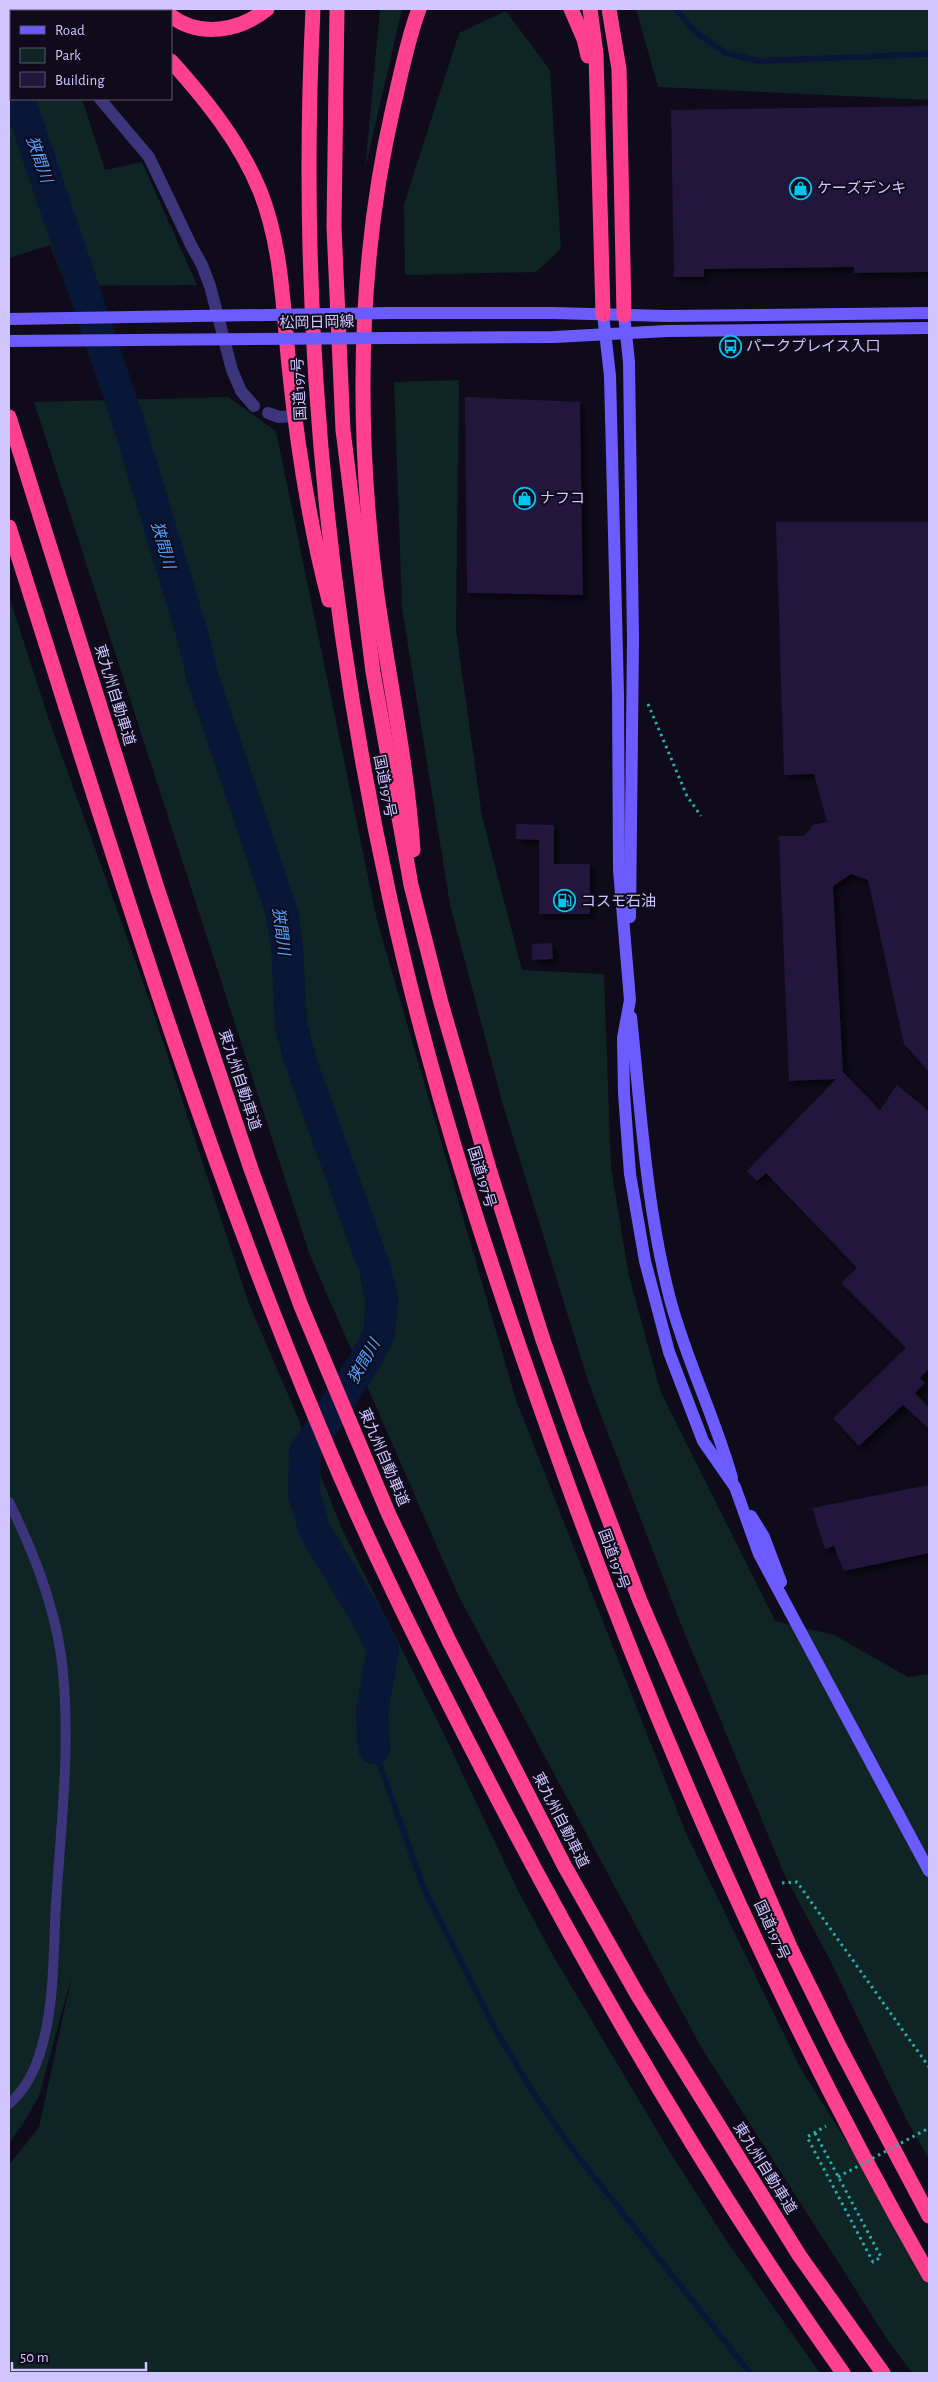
<svg xmlns="http://www.w3.org/2000/svg" width="938" height="2382" viewBox="0 0 938 2382" font-family="'Alegreya Sans','Noto Sans JP',sans-serif">
	<style>
		.green { fill: #0e2425 }
		.lines { fill: none; stroke-linecap: round; stroke-linejoin: round }
		.stream { stroke: #081637; stroke-width: 5.5 }
		.river { stroke: #081637; stroke-width: 32 }
		.building { fill: #21173c; filter: url(#shadow) }
		.path { stroke: #2babad; stroke-width: 3; stroke-dasharray: 2.5 4; stroke-linecap: butt }
		.lane { stroke: #3d357b; stroke-width: 10 }
		.street { stroke: #3d357b; stroke-width: 12 }
		.secondary { stroke: #6c5cff; stroke-width: 12 }
		.highway { stroke: #ff408e; stroke-width: 15 }
		.path-bridge { stroke: #2babad; stroke-width: 3; stroke-dasharray: 2.5 4; stroke-linecap: butt }
		.secondary-bridge { stroke: #6c5cff; stroke-width: 12 }
		.labels { text-anchor: middle; stroke-width: 4; stroke-linejoin: round; paint-order: stroke }
		.poi-label { font-size: 15px; fill: #d0c5ff; stroke: #0f0b1b; text-anchor: start }
		.street-label { font-size: 15px; fill: #d0c5ff; stroke: #0f0b1b }
		.water-label { font-size: 16px; font-style: italic; fill: #53a3ff; stroke: #0f0b1b }
	</style>
	<defs>
		<filter id="shadow"><feDropShadow dx="4.5" dy="4.5" stdDeviation="2.5" flood-color="#0009"/></filter>
	</defs>
	<rect width="100%" height="100%" fill="#0f0b1b"/>
	<g class="green">
		<path d="M9,9h44l1,2h-43v88h71l23,71 37,-8 55,123 -131,1 -16,-41 -41,13z"/>
		<path d="M380,9h22l-37,160z"/>
		<path d="M636,9h293v91l-271,-13z"/>
		<path d="M506,11l44,59 11,179 -25,23 -131,3 -1,-71 55,-171z"/>
		<path d="M459,380l-3,250 26,186 40,154 82,4 7,193 18,109 32,117 114,228 59,14 74,42 21,-3v485l-22,-38 -77,-161 -45,-84 -103,-249 -93,-243 -86,-279 -53,-200 -48,-297 -8,-226z"/>
		<path d="M228,397l48,34 101,489 139,480 170,433 115,236 128,203v101h-17l-25,-34 -186,-292 -242,-450 -150,-344 -275,-851z"/>
		<path d="M9,596l39,121 101,282 99,302 45,105 49,123 100,201 76,161 36,66 114,192 60,94 92,130h-811v-208l30,-38 33,-152 -33,121 -16,28 -14,19z"/>
	</g>
	<g class="lines">
		<g class="stream">
			<path d="M676,9l19,23 31,21 33,8 170,-7"/>
			<path d="M374,1748l50,141 73,143 39,65 43,61 171,215"/>
		</g>
		<g class="river">
			<path d="M9,67l2,8"/>
			<path d="M19,99l108,319 66,219 10,42 79,234 5,34 4,78 9,35 74,206 8,34 -3,34 -13,25 -61,93 -1,42 11,37 55,91 13,28 -11,62 2,36"/>
		</g>
	</g>
	<g class="building">
		<path d="M929,106v166l-75,1v-6l-150,2v8h-30l-3,-167z"/>
		<path d="M465,397l115,5 3,193 -116,-2z"/>
		<path d="M776,522h153v550l-25,-28 -36,-164 -17,-6 -18,12 10,186 37,38 17,-25 32,26v258l-9,9 5,5 -10,10 14,14v22l-26,-24 -44,41 -26,-28 73,-70 -65,-65 16,-15 -91,-95 -9,8 -10,-10 89,-92 -47,2 -10,-245h25l9,-11 14,-3 -13,-48 -30,1z"/>
		<path d="M516,824l38,1v39h36v50h-51v-74l-23,-1z"/>
		<path d="M552,943l1,16 -21,1v-16z"/>
		<path d="M929,1485v68l-85,18 -10,-25 -9,3 -13,-41z"/>
	</g>
	<g class="lines">
		<g class="path">
			<path d="M648,704l39,92 14,20"/>
			<path d="M782,1883l15,-1 132,185"/>
			<path d="M815,2133l66,124 -8,5 -66,-125 19,-11"/>
		</g>
		<path class="lane" d="M9,1502c24,49 44,99 52,153 11,82 0,167 -5,249 -3,46 -1,97 -14,142 -6,23 -16,43 -33,58"/>
		<g class="street">
			<path d="M65,9l1,2"/>
			<path d="M100,99l49,58 43,90 10,18 8,21 22,84 9,21 13,15"/>
			<path d="M268,413l11,4 16,-1"/>
		</g>
		<g class="secondary">
			<path d="M391,313h162l114,3 262,-3"/>
			<path d="M603,314l7,62 8,318 1,176 11,130 -7,38 1,55 6,81 15,87 24,91 34,89 32,46 24,67 170,317"/>
			<path d="M624,315l5,47 4,277 -3,278"/>
			<path d="M393,338l161,-1 113,-6 262,-3"/>
			<path d="M631,1017c10,95 15,189 39,282 16,61 45,118 62,179"/>
			<path d="M751,1516l13,21 17,45"/>
		</g>
		<g class="highway">
			<path d="M133,9l2,2"/>
			<path d="M313,9c-15,299 13,598 77,890 43,199 108,392 177,583 99,273 218,541 362,793"/>
			<path d="M337,9l-3,218 9,203 30,242 38,213 30,118 49,169 53,168 33,93 64,168 150,346 49,99 90,170"/>
			<path d="M571,9l13,30 4,17"/>
			<path d="M590,9l6,45 7,260"/>
			<path d="M609,9l10,60 5,246"/>
			<path d="M171,16c29,22 69,15 96,-7"/>
			<path d="M171,61c35,39 69,81 89,130 22,55 23,117 29,175 8,78 20,158 40,234"/>
			<path d="M9,417l148,471 94,281 50,137 88,209 60,126 116,226 72,127 162,261 84,118"/>
			<path d="M9,527c96,302 187,607 310,899 47,114 102,224 158,333 109,212 228,419 366,614"/>
			<path d="M413,850c-6,-88 -25,-174 -37,-262 -20,-160 -19,-323 17,-480 8,-34 14,-67 26,-99"/>
		</g>
		<path class="path-bridge" d="M838,2177l91,-49"/>
		<g class="secondary-bridge">
			<path d="M9,319l382,-6"/>
			<path d="M9,341l384,-3"/>
		</g>
	</g>
	<defs>
		<symbol id="shop-ring" viewBox="-11 -11 22 22"><circle r="9.5" fill="#0f0b1b" stroke="#00c7f0" stroke-width="1.5"/><path d="M-5-2.5h2.3a2.7 3.5 0 0 1 5.4 0H5L5.5 6h-11ZM-1.5-2.5h3a1.5 2.3 0 0 0-3 0Z" fill="#00c7f0"/></symbol>
		<symbol id="bus-ring" viewBox="-11 -11 22 22"><circle r="9.5" fill="#0f0b1b" stroke="#00c7f0" stroke-width="1.5"/><path d="M-5-6H5V4H4V6H2V4H-2V6H-4V4H-5ZM-3.5-4V0h7V-4ZM-3.5 1.2v1.5H-2V1.2ZM2 1.2v1.5H3.5V1.2Z" fill="#00c7f0"/></symbol>
		<symbol id="fuel-ring" viewBox="-11 -11 22 22"><circle r="9.5" fill="#0f0b1b" stroke="#00c7f0" stroke-width="1.5"/><path d="M-5.5-6h7V0h2V4h1.3V-2.5L3-4.5l.8-.8L6-3V5H2.5V1h-1V6h-7ZM-4.2-4.7v3.2H.2V-4.7Z" fill="#00c7f0"/></symbol>
	</defs>
	<g fill-rule="evenodd">
		<use href="#shop-ring" x="788" y="176" width="25" height="25"/>
		<use href="#bus-ring" x="718" y="334" width="25" height="25"/>
		<use href="#shop-ring" x="512" y="486" width="25" height="25"/>
		<use href="#fuel-ring" x="552" y="888" width="25" height="25"/>
	</g>
	<g class="labels">
		<g class="poi-label">
			<text x="817" y="193">ケーズデンキ</text>
			<text x="746" y="351">パークプレイス入口</text>
			<text x="540" y="503">ナフコ</text>
			<text x="581" y="906">コスモ石油</text>
		</g>
		<g class="street-label">
			<text transform="translate(317 322) rotate(-1)" y="5">松岡日岡線</text>
			<text transform="translate(299 389) rotate(-93)" y="5">国道197号</text>
			<text transform="translate(115 695) rotate(73)" y="5">東九州自動車道</text>
			<text transform="translate(385 786) rotate(79)" y="5">国道197号</text>
			<text transform="translate(240 1080) rotate(72)" y="5">東九州自動車道</text>
			<text transform="translate(482 1177) rotate(73)" y="5">国道197号</text>
			<text transform="translate(384 1457) rotate(67)" y="5">東九州自動車道</text>
			<text transform="translate(614 1559) rotate(70)" y="5">国道197号</text>
			<text transform="translate(561 1820) rotate(63)" y="5">東九州自動車道</text>
			<text transform="translate(772 1930) rotate(65)" y="5">国道197号</text>
			<text transform="translate(765 2168) rotate(58)" y="5">東九州自動車道</text>
		</g>
		<g class="water-label">
			<text transform="translate(40 159) rotate(71)" y="6">狭間川</text>
			<text transform="translate(164 545) rotate(74)" y="6">狭間川</text>
			<text transform="translate(282 931) rotate(83)" y="6">狭間川</text>
			<text transform="translate(363 1361) rotate(-60)" y="6">狭間川</text>
		</g>
	</g>
	<rect width="938" height="2382" fill="none" stroke="#d0c5ff" stroke-width="20"/>
	<rect x="10" y="10" width="162" height="90" fill="#0f0b1b" stroke="#5c5576"/>
	<rect x="20" y="26" width="25" height="8" fill="#6c5cff" stroke="#5c5576"/>
	<text x="55" y="35" font-size="15" fill="#d0c5ff">Road</text>
	<rect x="20" y="48" width="25" height="15" fill="#0e2425" stroke="#5c5576"/>
	<text x="55" y="60" font-size="15" fill="#d0c5ff">Park</text>
	<rect x="20" y="72" width="25" height="15" fill="#21173c" stroke="#5c5576"/>
	<text x="55" y="85" font-size="15" fill="#d0c5ff">Building</text>
	<path d="M12 2362v8h134v-8" fill="none" stroke="#d0c5ff" stroke-width="2.5"/>
	<text x="20" y="2362" font-size="15" fill="#d0c5ff" stroke="#0f0b1b" stroke-width="4" paint-order="stroke">50 m</text>
</svg>
